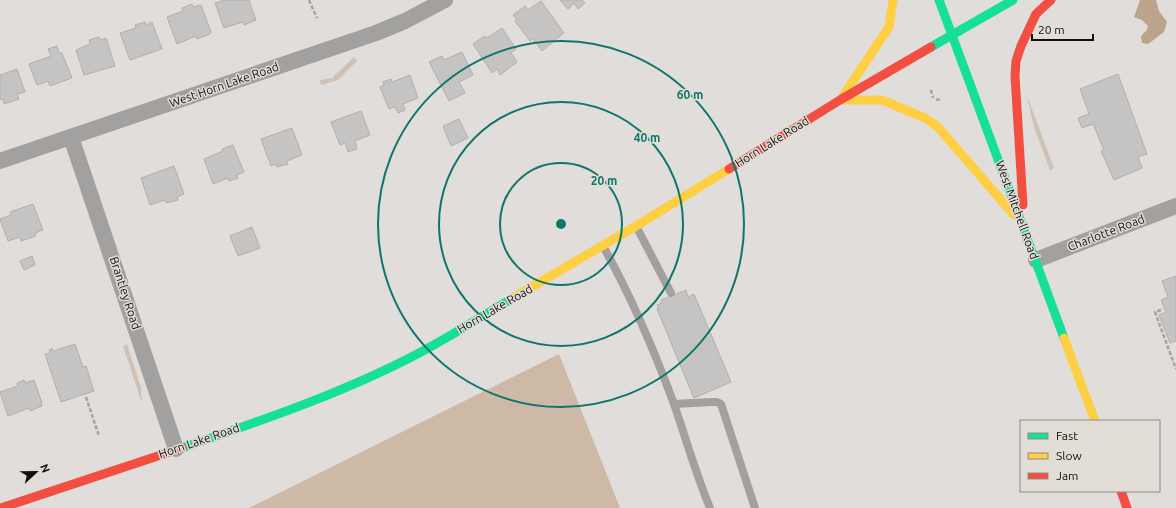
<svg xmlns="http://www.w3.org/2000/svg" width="1176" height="508" viewBox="0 0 1176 508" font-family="Ubuntu,sans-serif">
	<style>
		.green { fill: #d0c1b4 }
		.forest { fill: #ceb9a6 }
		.water { fill: #bca38c }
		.building { fill: #c5c4c3; stroke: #b1b0b0 }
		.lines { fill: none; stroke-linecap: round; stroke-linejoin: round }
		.path { stroke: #a5a4a2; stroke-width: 2.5; stroke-dasharray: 4 2; stroke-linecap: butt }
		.lane { stroke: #a2a1a0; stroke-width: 8 }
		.street { stroke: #a2a1a0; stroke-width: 16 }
		.fast { stroke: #16e098; stroke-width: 9 }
		.slow { stroke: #ffcf43; stroke-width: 9 }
		.jam { stroke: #f24e42; stroke-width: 9 }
		.ring { fill: none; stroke: #0f766e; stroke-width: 2 }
		.labels { text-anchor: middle; stroke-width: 3; stroke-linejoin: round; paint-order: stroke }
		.street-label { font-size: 12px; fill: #110f0d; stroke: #e3ddd7 }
		.centre { fill: #0f766e; stroke: #e3ddd7; stroke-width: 2 }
		.ring-label { font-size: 12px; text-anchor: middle; font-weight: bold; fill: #0f766e; stroke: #e3ddd7; stroke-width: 3; stroke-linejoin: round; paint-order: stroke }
	</style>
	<rect width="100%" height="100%" fill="#e0ddda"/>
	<g class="green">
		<path d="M354,57l3,4 -19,19 -17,5 -1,-5 12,-2 2,2 -1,-3z"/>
		<path d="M1027,96l27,72 -4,2 -16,-43z"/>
		<path d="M127,344l14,44 1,15 -19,-57z"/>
	</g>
	<path class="forest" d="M559,354l61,154h-371z"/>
	<path class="water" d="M1140,0h16l3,11 8,11 -3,10 -16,12 -6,-1 -1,-7 6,-6 1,-4 -6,-6 -8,-3z"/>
	<g class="building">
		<path d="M225,0h24l7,20 -12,5 -1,-3 -19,6 -9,-25z"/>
		<path d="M560,0h22l3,3 -7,6 -4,-6 -6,6z"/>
		<path d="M541,1l23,32 -22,18 -9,-12 -3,2 -15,-20 2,-1 -4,-5 12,-9 3,4z"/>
		<path d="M192,4l1,3 8,-2 10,27 -1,2 -13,5 -1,-3 -19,8 -10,-27 16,-6 -1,-3z"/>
		<path d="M145,22l1,3 6,-3 10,27 -32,11 -10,-27 16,-5 -1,-3z"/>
		<path d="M502,28l14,21 -5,4 6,9 -17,13 -3,-6 -5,4 -19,-29 12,-8 2,2z"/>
		<path d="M99,37l2,3 5,-2 9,28 -31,9 -8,-25 14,-6 -1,-4z"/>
		<path d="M57,46l2,7h3l10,25 -22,8 -2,-5 -11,4 -8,-21 22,-8 -3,-7z"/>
		<path d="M462,52l11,23 -14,7 6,11 -16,8 -20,-39 13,-6 2,4z"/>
		<path d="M17,69l8,23 -8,2 2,5 -15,5 -1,-5 -3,1v-25z"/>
		<path d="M1118,74l29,80 -9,3 4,11 -28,12 -13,-29 3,-1 -11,-26 -11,4 -4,-10 11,-4 -9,-25z"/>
		<path d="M410,75l8,23 -15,6 2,6 -7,3 -3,-6 -6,2 -9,-22 4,-2 -1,-3 8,-3 1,3z"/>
		<path d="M361,111l9,24 -15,6 2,8 -9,3 -3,-9 -5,2 -9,-23z"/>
		<path d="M459,119l9,19 -17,8 -8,-20z"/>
		<path d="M292,128l10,27 -15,6 1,3 -11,3 -1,-3 -5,2 -10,-27z"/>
		<path d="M233,145l11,27 -7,3 1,3 -9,3 -1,-3 -15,6 -9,-25 19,-8 -1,-2z"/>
		<path d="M174,166l10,28 -7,3 1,3 -12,3 -1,-3 -15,5 -9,-27z"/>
		<path d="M33,204l10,26 -8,3 1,3 -15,5 -1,-4 -12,4 -8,-22 11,-4 -1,-3z"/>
		<path d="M252,227l8,21 -22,8 -8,-20z"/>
		<path d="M32,256l3,9 -11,5 -4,-9z"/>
		<path d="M1176,276v65l-6,2 -11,-28 7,-3 -5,-12 7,-3 -6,-16z"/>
		<path d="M686,290l2,7 6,-3 37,88 -37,16 -37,-89h2l-2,-4 5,-2 -1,-3z"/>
		<path d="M75,344l8,23 3,-1 8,25 -33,11 -16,-48 5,-1 -1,-3 3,-2 1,3z"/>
		<path d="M24,380l1,3 9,-3 8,23 -1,1 1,2 -12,5 -1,-3 -21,8 -8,-24 18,-6 -1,-3z"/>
	</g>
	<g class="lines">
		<g class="path">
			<path d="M309,0l8,18"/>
			<path d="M931,90l2,8"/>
			<path d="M936,100l6,-1"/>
			<path d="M1161,310l-6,2 21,57"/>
			<path d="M86,397l13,39"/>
		</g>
		<g class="lane">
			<path d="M636,226l35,67"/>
			<path d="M603,246c28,50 51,104 71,158 12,35 22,70 36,104"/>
			<path d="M674,404l38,-2h5l4,2 34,104"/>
		</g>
		<g class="street">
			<path d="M71,137l105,312"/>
			<path d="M0,161l376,-128 29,-12 40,-21"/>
			<path d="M1036,260l140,-54"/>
		</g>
		<g class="fast">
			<path d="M939,0l125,338"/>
			<path d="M931,47l82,-47"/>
			<path d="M182,448c81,-28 164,-56 239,-96 32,-17 62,-36 92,-54"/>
		</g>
		<g class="slow">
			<path d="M843,96l46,-69 4,-27"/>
			<path d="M841,100h41l43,18 13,9 76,88"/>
			<path d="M513,298l123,-72 93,-57"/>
			<path d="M1064,338l31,83"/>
		</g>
		<g class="jam">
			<path d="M729,169l111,-69 91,-53"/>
			<path d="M1023,205l-8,-129 1,-15 5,-15 15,-32 15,-14"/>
			<path d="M1121,491l6,17"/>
			<path d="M1,508l181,-60"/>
		</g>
	</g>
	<g class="ring">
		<circle cx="561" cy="224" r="61"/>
		<circle cx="561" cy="224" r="122"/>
		<circle cx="561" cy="224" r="183"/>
	</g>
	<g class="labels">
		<g class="street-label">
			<text transform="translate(224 85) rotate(-19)" y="4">West Horn Lake Road</text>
			<text transform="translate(772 142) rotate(-32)" y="4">Horn Lake Road</text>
			<text transform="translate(1017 210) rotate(70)" y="4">West Mitchell Road</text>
			<text transform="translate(1106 233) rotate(-21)" y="4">Charlotte Road</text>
			<text transform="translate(125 293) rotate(72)" y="4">Brantley Road</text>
			<text transform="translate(495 309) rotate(-30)" y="4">Horn Lake Road</text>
			<text transform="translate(199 441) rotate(-19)" y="4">Horn Lake Road</text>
		</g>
	</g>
	<circle cx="561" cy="224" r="6" class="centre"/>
	<g class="ring-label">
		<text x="690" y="99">60 m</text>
		<text x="647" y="142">40 m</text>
		<text x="604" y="185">20 m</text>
	</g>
	<rect x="1020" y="420" width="140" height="72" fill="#e3ddd7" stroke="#8f8b86"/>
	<rect x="1028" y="433" width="20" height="6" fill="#16e098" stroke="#8f8b86"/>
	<text x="1056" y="440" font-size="12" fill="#110f0d">Fast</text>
	<rect x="1028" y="453" width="20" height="6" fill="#ffcf43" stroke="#8f8b86"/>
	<text x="1056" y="460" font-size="12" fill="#110f0d">Slow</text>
	<rect x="1028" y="473" width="20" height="6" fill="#f24e42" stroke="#8f8b86"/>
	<text x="1056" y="480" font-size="12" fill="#110f0d">Jam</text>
	<g transform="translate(36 472) rotate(68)" stroke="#e3ddd7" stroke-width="3" paint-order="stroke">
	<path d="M0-3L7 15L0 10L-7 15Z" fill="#110f0d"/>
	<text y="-6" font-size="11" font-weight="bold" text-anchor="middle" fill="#110f0d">N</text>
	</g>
	<path d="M1032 34v6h61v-6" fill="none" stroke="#110f0d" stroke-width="2"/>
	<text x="1038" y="34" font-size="12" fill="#110f0d" stroke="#e3ddd7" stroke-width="3" paint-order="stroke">20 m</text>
</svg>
